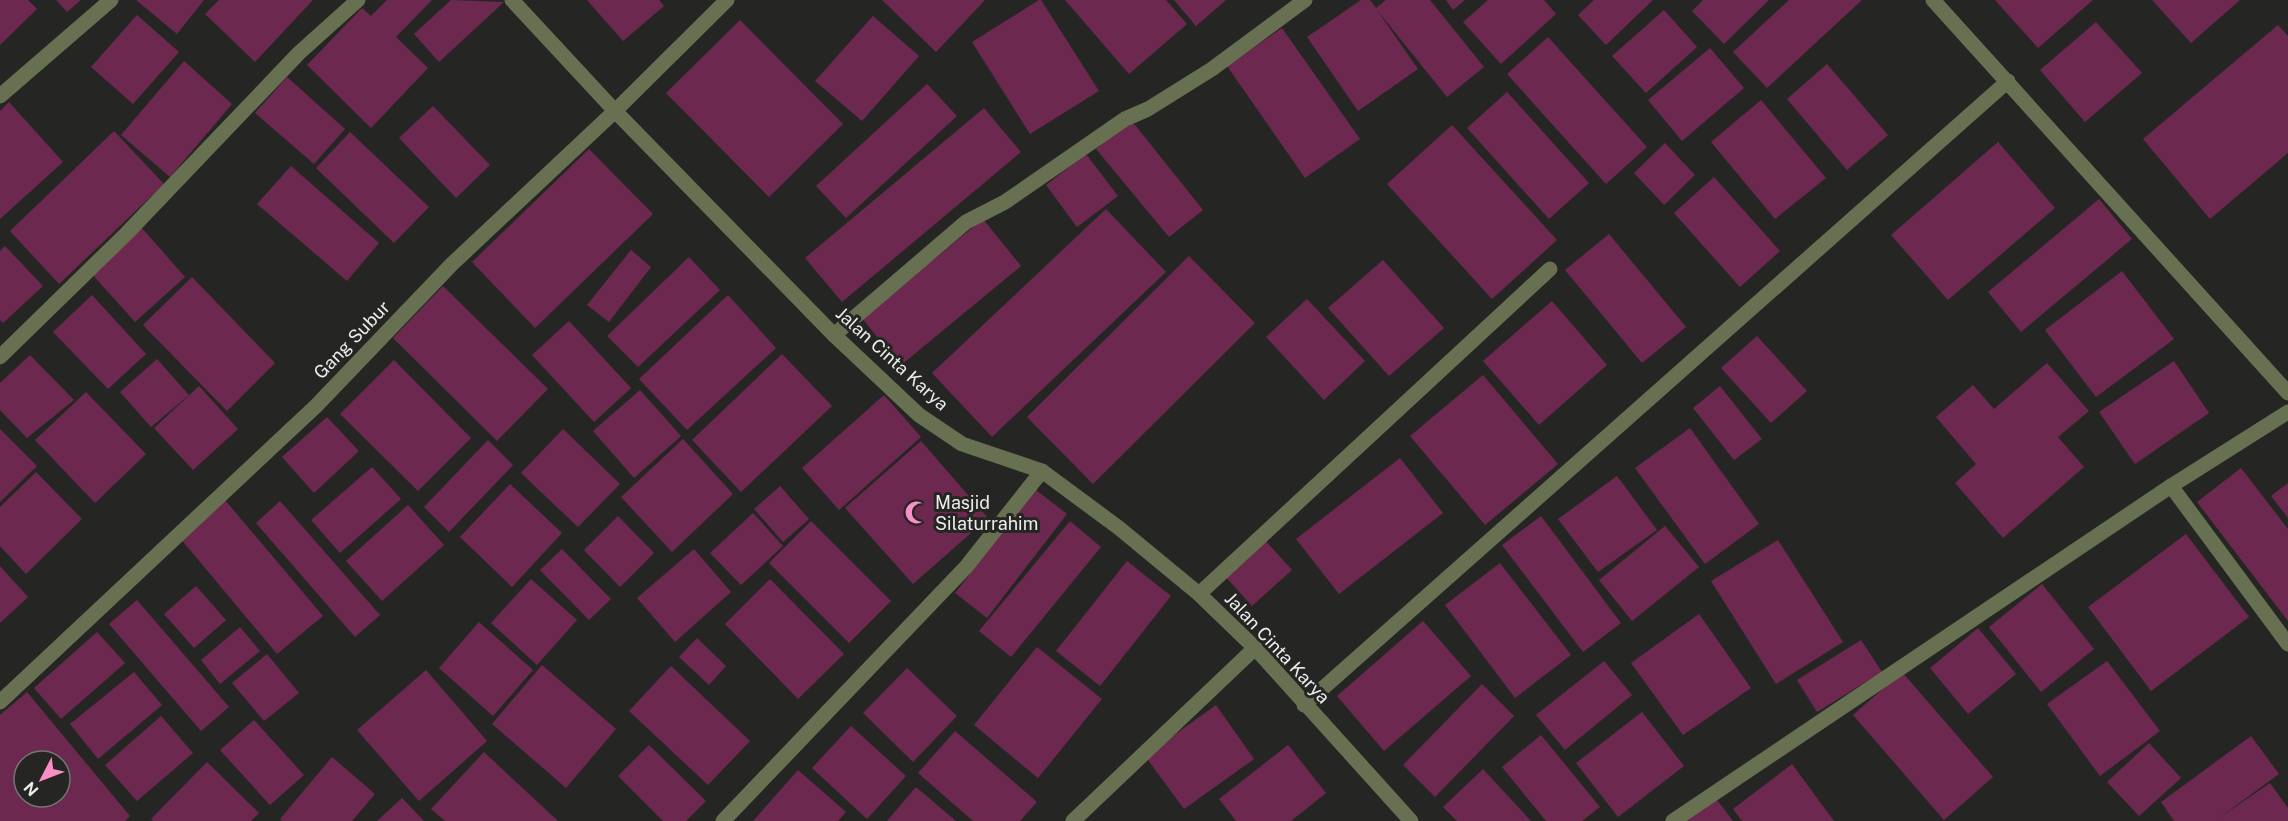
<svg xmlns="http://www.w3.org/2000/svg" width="2288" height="821" viewBox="0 0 2288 821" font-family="'Public Sans',sans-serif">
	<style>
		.building { fill: #6d2850; fill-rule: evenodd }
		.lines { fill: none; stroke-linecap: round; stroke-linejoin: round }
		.minor { stroke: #677050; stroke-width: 15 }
		.tertiary { stroke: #677050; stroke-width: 15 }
		.labels { text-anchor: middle; stroke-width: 6; stroke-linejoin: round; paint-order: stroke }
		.street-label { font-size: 18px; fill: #ecedeb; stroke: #252623 }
		.poi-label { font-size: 18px; fill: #ecedeb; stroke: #252623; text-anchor: start }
	</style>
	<rect width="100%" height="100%" fill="#252623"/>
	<g class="building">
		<path d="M0,0h28l9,9 -37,36z"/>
		<path d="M56,0h25l-14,12z"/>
		<path d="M136,0h68l-27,34z"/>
		<path d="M219,0h94l-58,62 -50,-48z"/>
		<path d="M387,0h45l-36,37 32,31 -57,60 -64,-63 55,-57 9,8z"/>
		<path d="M451,0l53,2 -65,60 -25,-28z"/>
		<path d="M587,0h72l5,6 -41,35z"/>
		<path d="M882,0h103l-49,52z"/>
		<path d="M1039,0h2l58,91 -69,43 -58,-92z"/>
		<path d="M1065,0h101l21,24 -58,50z"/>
		<path d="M1174,0h52l-30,26z"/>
		<path d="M1361,0h9l6,8 10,-8h44l54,67 -37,30 -70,-87 41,59 -60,42 -51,-74z"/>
		<path d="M1446,0h19l-12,10z"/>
		<path d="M1488,0h56l12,14 -55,50 -38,-42z"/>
		<path d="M1594,0h59l-47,45 -28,-30z"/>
		<path d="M1703,0h66l-45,44 -32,-33z"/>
		<path d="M1789,0h73l-95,88 -34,-36z"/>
		<path d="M1995,0h98l-55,48z"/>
		<path d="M2152,0h88l-49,43z"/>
		<path d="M1664,10l33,37 -51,46 -34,-37z"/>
		<path d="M137,15l42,37 -46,52 -42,-37z"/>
		<path d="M873,16l46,40 -57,65 -47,-40z"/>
		<path d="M740,20l103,104 -74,73 -103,-104z"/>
		<path d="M2096,22l46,51 -57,49 -45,-52z"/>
		<path d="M2278,25l10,11v117l-78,66 -67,-80z"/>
		<path d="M1282,28l78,111 -55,39 -78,-112z"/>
		<path d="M1548,37l99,110 -41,37 -99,-110z"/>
		<path d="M1710,48l34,40 -62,53 -34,-41z"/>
		<path d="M184,61l48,43 -62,73 -49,-42z"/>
		<path d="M1827,64l61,71 -41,35 -60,-71z"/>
		<path d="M287,77l58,52 -31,35 -59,-51z"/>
		<path d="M927,84l30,32 -111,102 -30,-32z"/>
		<path d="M1507,92l82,91 -40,36 -82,-91z"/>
		<path d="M1761,100l65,78 -51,41 -64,-77z"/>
		<path d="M9,102l54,60 -63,57v-108z"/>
		<path d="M433,106l57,59 -34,33 -57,-60z"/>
		<path d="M984,108l37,44 -179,150 -37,-44z"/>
		<path d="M1131,120l72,90 -34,27 -73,-88z"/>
		<path d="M1452,125l105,115 -65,59 -105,-115z"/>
		<path d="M114,131l50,53 -105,100 -49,-53z"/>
		<path d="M350,132l79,75 -35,36 -78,-75z"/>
		<path d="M1998,142l57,66 -107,92 -57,-65z"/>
		<path d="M1665,143l30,32 -31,30 -30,-32z"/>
		<path d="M589,149l64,65 -118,114 -63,-66z"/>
		<path d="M1086,154l32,42 -41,31 -31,-42z"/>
		<path d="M291,166l88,77 -32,38 -90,-77z"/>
		<path d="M1714,177l66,74 -40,36 -66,-74z"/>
		<path d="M2099,199l33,40 -111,93 -33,-40z"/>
		<path d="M1106,209l60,63 -174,165 -60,-64z"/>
		<path d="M983,219l38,47 -121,100 -38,-48z"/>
		<path d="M141,227l44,50 -50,45 -44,-49z"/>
		<path d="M1609,234l77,93 -44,36 -77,-93z"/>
		<path d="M5,246l38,40 -40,37 -3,-3v-69z"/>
		<path d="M631,250l20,17 -42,55 -22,-17z"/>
		<path d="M1189,256l66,67 -162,161 -66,-67z"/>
		<path d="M689,257l31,33 -82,77 -31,-31z"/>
		<path d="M1383,260l61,68 -55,48 -61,-68z"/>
		<path d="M2122,271l52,68 -78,58 -51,-67z"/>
		<path d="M192,277l83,86 -48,48 -84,-86z"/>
		<path d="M443,286l105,103 -51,52 -104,-103z"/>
		<path d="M92,295l54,59 -38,35 -55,-57z"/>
		<path d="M728,295l48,53 -89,82 -48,-51z"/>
		<path d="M1307,299l58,62 -41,39 -58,-63z"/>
		<path d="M1552,301l55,64 -68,60 -56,-64z"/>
		<path d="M569,321l62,67 -37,34 -62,-67z"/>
		<path d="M1757,336l50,55 -36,32 -50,-55z"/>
		<path d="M782,354l50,52 -91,86 -49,-52z"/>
		<path d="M30,355l44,45 -47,38 -27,-28v-27z"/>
		<path d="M157,359l32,36 -38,32 -31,-35z"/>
		<path d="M394,360l77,78 -53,53 -78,-77z"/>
		<path d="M2174,361l35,52 -74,51 -36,-52z"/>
		<path d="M2047,363l42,48 -31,26 26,30 -81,71 -48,-55 21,-19 -40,-47 37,-32 21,24z"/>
		<path d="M1483,375l75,89 -73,61 -75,-89z"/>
		<path d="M199,386l39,43 -45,41 -39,-42z"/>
		<path d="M1720,386l42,53 -28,21 -41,-52z"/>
		<path d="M640,390l41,46 -47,42 -41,-47z"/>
		<path d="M86,392l60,62 -51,49 -60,-63z"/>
		<path d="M884,395l37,42 -82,73 -37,-42z"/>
		<path d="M327,417l32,34 -45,42 -32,-36z"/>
		<path d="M1690,428l69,96 -54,40 -70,-96z"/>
		<path d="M0,429l37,37 -37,36z"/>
		<path d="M563,429l57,55 -42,43 -57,-54z"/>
		<path d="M683,439l50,55 -61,58 -51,-55z"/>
		<path d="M488,440l25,25 -64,67 -25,-25z"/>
		<path d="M921,441l67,77 -75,66 -68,-76z"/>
		<path d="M1400,458l43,55 -104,81 -43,-55z"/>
		<path d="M372,467l29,32 -61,54 -29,-33z"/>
		<path d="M2241,468l47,61v92l-91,-119z"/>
		<path d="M36,472l46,47 -56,55 -26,-28v-39z"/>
		<path d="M1617,476l40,54 -59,42 -40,-53z"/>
		<path d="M2288,483v35l-17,-22z"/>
		<path d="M510,484l52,49 -50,54 -52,-50z"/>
		<path d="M780,486l29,33 -26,23 -29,-33z"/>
		<path d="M1036,490l31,24 -80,104 -32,-25z"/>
		<path d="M225,500l98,116 -46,38 -97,-116z"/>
		<path d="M280,501l100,114 -25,22 -99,-114z"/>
		<path d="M408,505l36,40 -62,56 -36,-40z"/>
		<path d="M753,513l30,33 -42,39 -31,-32z"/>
		<path d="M618,516l36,37 -34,34 -36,-37z"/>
		<path d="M1541,516l80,107 -38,29 -81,-107z"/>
		<path d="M811,521l80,80 -42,42 -80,-80z"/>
		<path d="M1070,521l31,26 -90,110 -32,-26z"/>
		<path d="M1665,526l34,41 -67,54 -33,-41z"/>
		<path d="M2186,534l63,83 -98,74 -63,-84z"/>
		<path d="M1263,538l29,32 -40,36 -29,-32z"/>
		<path d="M1778,540l65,102 -67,42 -65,-103z"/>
		<path d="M562,549l49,50 -22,21 -49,-50z"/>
		<path d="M694,549l37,43 -56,50 -38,-44z"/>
		<path d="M1127,561l44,35 -71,90 -44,-35z"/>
		<path d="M1500,563l71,92 -56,43 -70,-93z"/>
		<path d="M0,566l28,31 -28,26z"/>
		<path d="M531,579l46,41 -40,45 -46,-42z"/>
		<path d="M770,579l74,75 -46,45 -73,-75z"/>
		<path d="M2042,584l52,65 -53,43 -52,-65z"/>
		<path d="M196,586l30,34 -32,28 -30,-34z"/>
		<path d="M137,600l92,107 -28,24 -92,-107z"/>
		<path d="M1699,614l52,74 -68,47 -52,-72z"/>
		<path d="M1423,621l48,55 -87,75 -47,-55z"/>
		<path d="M479,622l54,48 -40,46 -54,-48z"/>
		<path d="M240,627l20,24 -40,33 -19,-24z"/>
		<path d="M1978,628l38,46 -48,40 -38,-46z"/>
		<path d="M97,632l28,31 -64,56 -27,-31z"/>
		<path d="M697,638l29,28 -17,19 -30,-28z"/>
		<path d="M1861,640l21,32 -65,40 -20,-32z"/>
		<path d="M1037,647l65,52 -64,79 -64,-53z"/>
		<path d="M267,654l32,39 -35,28 -32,-38z"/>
		<path d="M1604,661l28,34 -67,55 -29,-35z"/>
		<path d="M2107,661l53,70 -60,45 -53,-72z"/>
		<path d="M542,665l74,64 -50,59 -74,-64z"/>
		<path d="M671,666l79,75 -42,44 -79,-74z"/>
		<path d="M907,668l50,48 -44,46 -50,-49z"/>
		<path d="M426,670l61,71 -68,60 -62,-71z"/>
		<path d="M134,672l28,33 -64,54 -28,-35z"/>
		<path d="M1902,672l91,105 -49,43 -91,-105z"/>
		<path d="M1482,684l32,32 -79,81 -32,-32z"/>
		<path d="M27,692l103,124 -5,5h-125v-106zM24,761h36v36h-36z"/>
		<path d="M1216,705l38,54 -70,50 -39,-53z"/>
		<path d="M1642,712l42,54 -66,51 -42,-54z"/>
		<path d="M161,716l32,37 -56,48 -32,-36z"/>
		<path d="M254,720l50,55 -34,30 -50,-55z"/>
		<path d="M851,726l55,50 -39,43 -55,-51z"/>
		<path d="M955,731l82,71 -17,19h-47l-55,-48z"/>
		<path d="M1541,735l59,72 -18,14h-36l-44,-54z"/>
		<path d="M2251,736l28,38 -60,44 51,-35 18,25v13h-114l-13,-19z"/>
		<path d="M2149,743l32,35 -42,38 -32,-34z"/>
		<path d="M649,745l57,56 -20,20h-23l-45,-45z"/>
		<path d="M1288,745l38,48 -35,28h-55l-17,-22z"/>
		<path d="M484,752l74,69h-113l-14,-12z"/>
		<path d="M332,757l43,37 -23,27h-70l-2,-2z"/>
		<path d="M207,762l52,51 -8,8h-98l-2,-2z"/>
		<path d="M1792,764l42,57h-92l-9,-12z"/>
		<path d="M1483,769l48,52h-74l-14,-14z"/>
		<path d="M798,770l48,42 -8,9h-85z"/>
		<path d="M916,787l40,34h-69z"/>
		<path d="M1714,796l19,25h-52z"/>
		<path d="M402,798l22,23h-47z"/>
	</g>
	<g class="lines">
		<g class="minor">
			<path d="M1933,0l355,393"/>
			<path d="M0,96l111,-96"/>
			<path d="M834,335l132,-113 39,-20 120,-83 23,-10 64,-40 93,-69"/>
			<path d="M0,357l127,-124 172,-180 59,-53"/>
			<path d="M2171,486l117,158"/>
			<path d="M1199,594l351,-325"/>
			<path d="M0,702l316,-296 136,-142 163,-153 112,-111"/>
			<path d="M1304,705l704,-624"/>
			<path d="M723,821l243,-254 76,-96"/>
			<path d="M1073,821l182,-173"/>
			<path d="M1673,821l498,-335 117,-74"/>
		</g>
		<path class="tertiary" d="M512,0l103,111 219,224 85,80 43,29 80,27 77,57 80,66 56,54 156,173"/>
	</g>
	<defs>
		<symbol id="mosque-bare" viewBox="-9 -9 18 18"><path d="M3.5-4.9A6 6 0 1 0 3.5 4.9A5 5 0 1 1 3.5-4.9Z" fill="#fa8fc8" stroke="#252623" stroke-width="2.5" paint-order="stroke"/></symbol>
	</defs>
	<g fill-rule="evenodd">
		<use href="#mosque-bare" x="900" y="496" width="33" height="33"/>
	</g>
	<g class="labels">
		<g class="street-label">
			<text transform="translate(352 340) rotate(-46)" y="6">Gang Subur</text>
			<text transform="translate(892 359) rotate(42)" y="6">Jalan Cinta Karya</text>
			<text transform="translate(1277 648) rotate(47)" y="6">Jalan Cinta Karya</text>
		</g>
		<g class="poi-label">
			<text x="935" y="509">Masjid<tspan x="935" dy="21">Silaturrahim</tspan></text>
		</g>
	</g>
	<g transform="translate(42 779) rotate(228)"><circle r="28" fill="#252623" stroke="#757673" stroke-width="1.5"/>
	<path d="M0-4.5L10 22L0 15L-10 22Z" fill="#fa8fc8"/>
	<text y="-9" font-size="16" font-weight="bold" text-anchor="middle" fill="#ecedeb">N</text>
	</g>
</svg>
